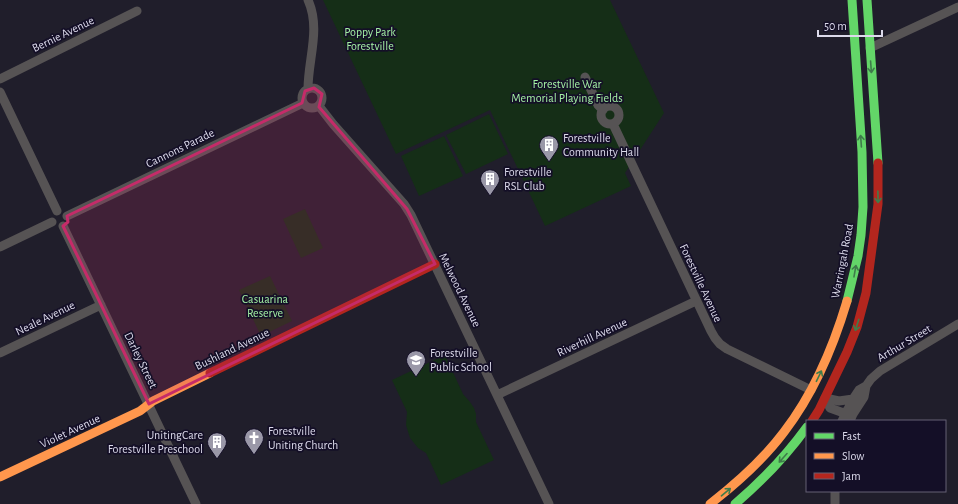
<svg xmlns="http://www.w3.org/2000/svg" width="958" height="504" font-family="'Alegreya Sans',sans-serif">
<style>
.green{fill:#152e17}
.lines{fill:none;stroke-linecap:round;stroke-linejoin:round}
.street{stroke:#565354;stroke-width:9}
.fast{stroke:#63d668;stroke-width:9}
.slow{stroke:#ff974d;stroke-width:9}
.jam{stroke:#b3261e;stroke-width:9}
.oneway{stroke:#3f7c4b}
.marked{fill:#c52b69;fill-opacity:0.2;stroke:#c52b69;stroke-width:3;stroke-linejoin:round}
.labels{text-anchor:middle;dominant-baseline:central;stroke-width:3.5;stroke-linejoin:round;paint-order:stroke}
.park-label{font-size:12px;fill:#a4f1a4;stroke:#140f27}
.street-label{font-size:12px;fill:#dcdaeb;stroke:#140f27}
.poi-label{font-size:12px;fill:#dcdaeb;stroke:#140f27;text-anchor:start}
</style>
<rect width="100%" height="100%" fill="#201e2b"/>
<path class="green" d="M 323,0 L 610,0 L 664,113 L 625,173 L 631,186 L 545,226 L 490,110 L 396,154 Z
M 489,114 L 508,154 L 466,174 L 446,135 Z
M 444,136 L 463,176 L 419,196 L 401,156 Z
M 305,209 L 323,248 L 301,258 L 283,219 Z
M 270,276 L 292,321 L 261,336 L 239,290 Z
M 445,355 L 463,394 L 470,402 L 474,408 L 476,414 L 476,422 L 494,460 L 441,485 L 426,453 L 418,448 L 410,438 L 406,425 L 407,412 L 392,380 Z"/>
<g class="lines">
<path class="street" d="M 870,48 L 958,7
M 585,77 L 598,105 L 603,110
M 0,79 L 137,11
M302 98a10 10 0 1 1 20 0a10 10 0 1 1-20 0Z
M 308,89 C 308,59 321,29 308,0
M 0,92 L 57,211
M 319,106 L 333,124 L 404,204 L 411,215 L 549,504
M601 115a9 9 0 1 1 18 0a9 9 0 1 1-18 0Z
M 613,124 L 711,331 L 715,338 L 720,344 L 727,349 L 811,390
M 67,216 L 303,103
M 63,226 L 196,504
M 0,247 L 52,222
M 0,353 L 101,305
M 497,395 L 696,301
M 825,398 L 830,408 L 841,412 L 852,414
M 825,398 L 839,401 L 853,399
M 842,421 L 853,399 L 859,390 L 866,386 L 871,379 L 880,371 L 958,324
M 850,421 L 853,414 L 864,397 L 866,386
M 835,491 L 835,504"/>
<path class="fast" d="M 867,0 L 878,163
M 847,301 L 858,256 L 861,235 L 863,207 L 862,152 L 852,0
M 735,504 C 762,481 786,456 807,427"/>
<path class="slow" d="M 0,477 L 140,411 L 153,401 L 210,373
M 710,504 C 737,483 763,460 784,432 C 814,393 833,348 847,301"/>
<path class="jam" d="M 210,373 L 435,264
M 812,421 L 819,410 L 847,352 L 857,327 L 866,293 L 878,204 L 878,163"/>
</g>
<defs><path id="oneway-shaft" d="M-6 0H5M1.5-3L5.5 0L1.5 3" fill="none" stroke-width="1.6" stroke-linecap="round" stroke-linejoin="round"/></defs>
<g class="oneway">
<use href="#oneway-shaft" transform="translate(871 67) rotate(86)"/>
<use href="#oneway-shaft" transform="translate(861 141) rotate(-94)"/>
<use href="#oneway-shaft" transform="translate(878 197) rotate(89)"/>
<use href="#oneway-shaft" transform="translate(855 271) rotate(-80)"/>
<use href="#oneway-shaft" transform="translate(857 325) rotate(108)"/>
<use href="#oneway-shaft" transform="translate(819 376) rotate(-64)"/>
<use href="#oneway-shaft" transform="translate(783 458) rotate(132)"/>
<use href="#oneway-shaft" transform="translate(726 492) rotate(-40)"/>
</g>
<path class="marked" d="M 314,88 L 322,94 L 319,107 L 407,209 L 435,264 L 149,404 L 63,226 L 68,222 L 67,216 L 302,103 L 305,91 Z"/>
<defs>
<symbol id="building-pin" viewBox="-11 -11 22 30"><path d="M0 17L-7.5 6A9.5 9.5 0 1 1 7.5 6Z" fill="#9a98a8" stroke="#140f27"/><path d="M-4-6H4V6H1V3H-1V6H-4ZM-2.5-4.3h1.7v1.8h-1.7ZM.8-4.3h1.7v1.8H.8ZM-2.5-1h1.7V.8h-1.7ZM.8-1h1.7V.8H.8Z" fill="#fff"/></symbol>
<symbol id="school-pin" viewBox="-11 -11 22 30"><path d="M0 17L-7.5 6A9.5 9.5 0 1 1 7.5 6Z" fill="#9a98a8" stroke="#140f27"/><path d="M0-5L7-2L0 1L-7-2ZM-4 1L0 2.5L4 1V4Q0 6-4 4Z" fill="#fff"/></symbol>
<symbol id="church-pin" viewBox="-11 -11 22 30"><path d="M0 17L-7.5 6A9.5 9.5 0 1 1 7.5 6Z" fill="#9a98a8" stroke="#140f27"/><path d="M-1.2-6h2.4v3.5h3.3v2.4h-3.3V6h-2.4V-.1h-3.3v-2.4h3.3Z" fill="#fff"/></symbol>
</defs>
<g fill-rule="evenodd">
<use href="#building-pin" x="538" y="134" width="22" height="30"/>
<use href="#building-pin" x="479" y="168" width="22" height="30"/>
<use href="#school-pin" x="405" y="349" width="22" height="30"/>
<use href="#church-pin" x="243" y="427" width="22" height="30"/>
<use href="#building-pin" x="206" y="431" width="22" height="30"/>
</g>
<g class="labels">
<g class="park-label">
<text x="370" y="32">Poppy Park<tspan x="370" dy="14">Forestville</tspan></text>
<text x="567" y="84">Forestville War<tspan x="567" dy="14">Memorial Playing Fields</tspan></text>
<text x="265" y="299">Casuarina<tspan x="265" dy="14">Reserve</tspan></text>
</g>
<g class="street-label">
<text transform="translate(63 34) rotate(-26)">Bernie Avenue</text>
<text transform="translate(180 148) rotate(-26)">Cannons Parade</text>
<text transform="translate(842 261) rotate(-79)">Warringah Road</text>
<text transform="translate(701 283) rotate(65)">Forestville Avenue</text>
<text transform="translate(460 290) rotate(64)">Melwood Avenue</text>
<text transform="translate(45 318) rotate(-26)">Neale Avenue</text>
<text transform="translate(592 337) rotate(-25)">Riverhill Avenue</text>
<text transform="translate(904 343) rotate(-31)">Arthur Street</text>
<text transform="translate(232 349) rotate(-26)">Bushland Avenue</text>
<text transform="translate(141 360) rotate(64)">Darley Street</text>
<text transform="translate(70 431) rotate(-25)">Violet Avenue</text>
</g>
<g class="poi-label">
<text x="563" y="138">Forestville<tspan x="563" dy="14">Community Hall</tspan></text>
<text x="504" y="172">Forestville<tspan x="504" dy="14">RSL Club</tspan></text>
<text x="430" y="353">Forestville<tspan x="430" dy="14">Public School</tspan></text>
<text x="268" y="431">Forestville<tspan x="268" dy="14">Uniting Church</tspan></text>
<text x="203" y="435" text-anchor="end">UnitingCare<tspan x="203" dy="14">Forestville Preschool</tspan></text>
</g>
</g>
<rect x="806" y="420" width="140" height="72" fill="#140f27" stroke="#646075"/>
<rect x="814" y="433" width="20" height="6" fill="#63d668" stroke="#646075"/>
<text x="842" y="440" font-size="12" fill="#dcdaeb">Fast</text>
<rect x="814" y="453" width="20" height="6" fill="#ff974d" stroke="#646075"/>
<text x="842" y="460" font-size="12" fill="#dcdaeb">Slow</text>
<rect x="814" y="473" width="20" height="6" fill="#b3261e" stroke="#646075"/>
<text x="842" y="480" font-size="12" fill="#dcdaeb">Jam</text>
<path d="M818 30v6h64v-6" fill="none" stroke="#dcdaeb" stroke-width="2"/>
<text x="824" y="30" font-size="12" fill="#dcdaeb" stroke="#140f27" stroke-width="3" paint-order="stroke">50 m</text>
</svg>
